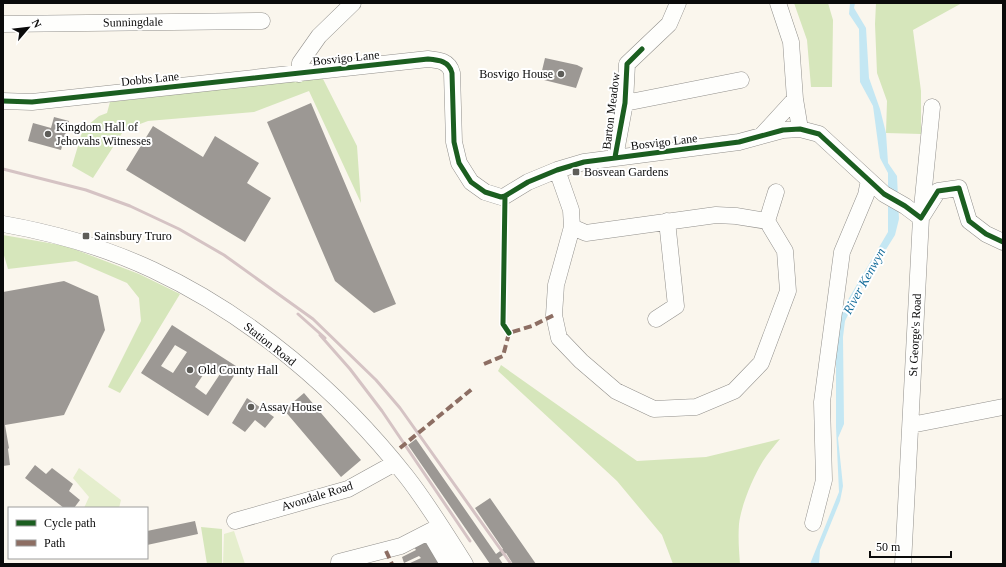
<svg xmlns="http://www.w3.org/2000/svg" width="1006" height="567" font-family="Georgia,serif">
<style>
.green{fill:#e5eecd}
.forest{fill:#d6e6bb}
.water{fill:#c4e7f3}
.building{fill:#9c9894;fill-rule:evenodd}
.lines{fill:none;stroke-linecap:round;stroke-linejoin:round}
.minor-casing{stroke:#92908c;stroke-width:17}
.minor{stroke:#fefefc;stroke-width:16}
.rail{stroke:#d5c3c4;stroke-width:3}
.quiet{stroke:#8d6e63;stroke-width:4;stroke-dasharray:8 4;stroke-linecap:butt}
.cycleway-casing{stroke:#fff;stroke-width:8}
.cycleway{stroke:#1b5e20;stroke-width:5}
.poi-dot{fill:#5e5d59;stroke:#fff;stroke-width:1.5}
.labels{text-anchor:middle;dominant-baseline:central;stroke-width:4;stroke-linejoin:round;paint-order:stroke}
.street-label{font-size:12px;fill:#0a0a0a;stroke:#fff}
.poi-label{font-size:12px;fill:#0a0a0a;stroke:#fff;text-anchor:start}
.water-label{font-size:13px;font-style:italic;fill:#156d9b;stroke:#fff}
</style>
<rect width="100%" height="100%" fill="#faf6ed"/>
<path class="green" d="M 79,468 L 121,500 L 119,508 L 84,508 L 89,497 L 73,478 Z
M 234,531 L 245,564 L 223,564 L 224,534 Z"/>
<path class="forest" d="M 794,3 L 828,3 L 833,20 L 832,87 L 811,87 L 807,40 Z
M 876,3 L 962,3 L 913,30 L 921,91 L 921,134 L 886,133 L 887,101 L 877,73 L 875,24 Z
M 322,77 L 357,146 L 361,203 L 309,91 L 254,112 L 148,121 L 124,130 L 93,178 L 72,166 L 83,129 L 99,116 L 107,113 L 110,102 Z
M 3,235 L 66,246 L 139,274 L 180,294 L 120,393 L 108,387 L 141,321 L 139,298 L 127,283 L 76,261 L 8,269 L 3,252 Z
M 501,365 L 637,461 L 706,457 L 780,439 C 774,446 768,453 763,461 C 753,477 741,506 739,524 C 738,538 739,551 740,564 L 673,564 L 662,535 L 617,481 L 498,371 Z
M 201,527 L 222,529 L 222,564 L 207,564 Z"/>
<path class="water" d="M 850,3 L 855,3 L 854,8 L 866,28 L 869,78 L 880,109 L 886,133 L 888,163 L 897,176 L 899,219 L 895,235 L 857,296 L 845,321 L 843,337 L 844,424 L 838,438 L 843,486 L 840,501 L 820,550 L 819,564 L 810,564 L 839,492 L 836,427 L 836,331 L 842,310 L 888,232 L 888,173 L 880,158 L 873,106 L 860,82 L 859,29 L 849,14 Z"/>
<path class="building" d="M 545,58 L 577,65 L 583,68 L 576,88 L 540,79 Z
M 311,103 L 396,304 L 374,313 L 335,281 L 267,122 Z
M 54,117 L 69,121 L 61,150 L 28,141 L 33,123 L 51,128 Z
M 153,126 L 203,157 L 215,136 L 259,163 L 247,183 L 271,198 L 245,242 L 126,170 Z
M 64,281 L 98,296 L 105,330 L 64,415 L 5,425 L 9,448 L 8,449 L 10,465 L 3,466 L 3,292 Z
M 172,325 L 239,368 L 208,416 L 141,373 ZM 175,345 L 187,352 L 173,373 L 161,366 ZM 209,366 L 220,374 L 206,395 L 195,387 Z
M 304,393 L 361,460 L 341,477 L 284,410 Z
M 247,398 L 274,417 L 265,428 L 255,420 L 245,432 L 232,423 Z
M 416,439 L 496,554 L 503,549 L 475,508 L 490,498 L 536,564 L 513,564 L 506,553 L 499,558 L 503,564 L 490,564 L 408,445 Z
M 35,465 L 46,474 L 52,468 L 73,484 L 69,491 L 80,500 L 74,508 L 64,508 L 25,478 Z
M 195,521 L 198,534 L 147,545 L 147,531 Z
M 427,540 L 441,564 L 408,564 L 421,558 L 419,556 L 404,563 L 402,557 L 416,550 L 414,547 Z"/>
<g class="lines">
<defs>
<path id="minor" d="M 778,3 L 791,42 L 795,99
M 3,24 L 262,21
M 299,74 L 300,63 L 319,36 L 353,3
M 3,101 L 32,102 L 428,59 C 439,60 449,61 452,73 L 454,142 L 459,163 L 471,182 L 485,192 L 501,197 L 505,196 L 528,182 L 557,170 L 584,162 L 739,142 L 783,130 L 800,129 L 819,134 L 884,194 L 905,206 L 921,218 L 938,191 L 959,188 L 969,221 L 986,234 L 1003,242
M 625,103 L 741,80
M 762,135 L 795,99 L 800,129
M 615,157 L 625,103 L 627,64 L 669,24 L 678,3
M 557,170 L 571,210 L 572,227 L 556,285 L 554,315 L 559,338 L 581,361 L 616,391 L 654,409 L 696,407 L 734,391 L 761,363 L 788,291 L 785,251 L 767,221 L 736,216 L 716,215 L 586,233 L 572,227
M 767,221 L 776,192
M 3,224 C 54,233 106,248 153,270 C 251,316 339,391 406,476 C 428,504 446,534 465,564
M 656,319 L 676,306 L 667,221
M 911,425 L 1003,407
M 235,521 L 348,489 L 395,463
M 813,523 L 824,480 L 822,402 L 842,252 L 866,195 L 869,180
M 429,532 L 448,564
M 339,564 L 339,562 L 401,546 L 440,526
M 903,564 L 921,218 L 932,107"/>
</defs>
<use href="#minor" class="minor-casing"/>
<use href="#minor" class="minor"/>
<path class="rail" d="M 3,169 L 86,190 L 130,206 L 179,229 L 224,255 L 313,319 L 376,380 L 400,408 L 511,564
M 298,314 L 325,338
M 320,335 L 350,369 L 382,411 L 470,541"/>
<path class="quiet" d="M 484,364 L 503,356 L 509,333 L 532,326 L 554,315
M 400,448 L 472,389
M 386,551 L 392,564"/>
<defs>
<path id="cycleway" d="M 3,101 L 32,102 L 428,59 C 439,60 449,61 452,73 L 454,142 L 459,163 L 471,182 L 485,192 L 501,197 L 505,196 L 528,182 L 557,170 L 584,162 L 739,142 L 783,130 L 800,129 L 819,134 L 884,194 L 905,206 L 921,218 L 938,191 L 959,188 L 969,221 L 986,234 L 1003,242
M 615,157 L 625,103 L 627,64 L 642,49
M 505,196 L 503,324 L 509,333"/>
</defs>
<use href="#cycleway" class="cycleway-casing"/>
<use href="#cycleway" class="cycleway"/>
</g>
<g class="poi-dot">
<circle cx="561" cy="74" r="4"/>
<circle cx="48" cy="134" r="4"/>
<rect x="572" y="168" width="8" height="8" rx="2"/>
<rect x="82" y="232" width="8" height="8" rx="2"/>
<circle cx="190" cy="370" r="4"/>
<circle cx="251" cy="407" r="4"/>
</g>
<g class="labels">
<g class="street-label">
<text transform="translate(133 22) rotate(-1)">Sunningdale</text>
<text transform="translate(346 58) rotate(-6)">Bosvigo Lane</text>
<text transform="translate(150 79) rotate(-6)">Dobbs Lane</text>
<text transform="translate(611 111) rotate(-83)">Barton Meadow</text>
<text transform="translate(664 142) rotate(-7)">Bosvigo Lane</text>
<text transform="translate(915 335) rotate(-87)">St George's Road</text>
<text transform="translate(270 344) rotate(38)">Station Road</text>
<text transform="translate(317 496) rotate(-17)">Avondale Road</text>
</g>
<g class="poi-label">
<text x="553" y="74" text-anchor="end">Bosvigo House</text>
<text x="56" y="127">Kingdom Hall of<tspan x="56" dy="14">Jehovahs Witnesses</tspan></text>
<text x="584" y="172">Bosvean Gardens</text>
<text x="94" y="236">Sainsbury Truro</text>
<text x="198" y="370">Old County Hall</text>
<text x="259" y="407">Assay House</text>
</g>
<g class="water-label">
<text transform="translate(864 281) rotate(-61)">River Kenwyn</text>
</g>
</g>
<rect width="1006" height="567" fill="none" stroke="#0a0a0a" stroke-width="8"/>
<rect x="8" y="507" width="140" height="52" fill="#ffffff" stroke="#9d9d9d"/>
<rect x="16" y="520" width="20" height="6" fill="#1b5e20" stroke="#9d9d9d"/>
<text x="44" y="527" font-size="12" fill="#0a0a0a">Cycle path</text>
<rect x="16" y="540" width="20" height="6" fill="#8d6e63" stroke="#9d9d9d"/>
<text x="44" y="547" font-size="12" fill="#0a0a0a">Path</text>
<g transform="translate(28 28) rotate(62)" stroke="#ffffff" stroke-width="3" paint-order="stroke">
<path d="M0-3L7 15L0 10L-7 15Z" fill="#0a0a0a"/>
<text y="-6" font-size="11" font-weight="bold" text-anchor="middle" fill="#0a0a0a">N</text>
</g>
<path d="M870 551v6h81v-6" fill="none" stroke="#0a0a0a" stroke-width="2"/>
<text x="876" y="551" font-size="12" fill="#0a0a0a" stroke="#ffffff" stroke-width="3" paint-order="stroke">50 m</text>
</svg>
